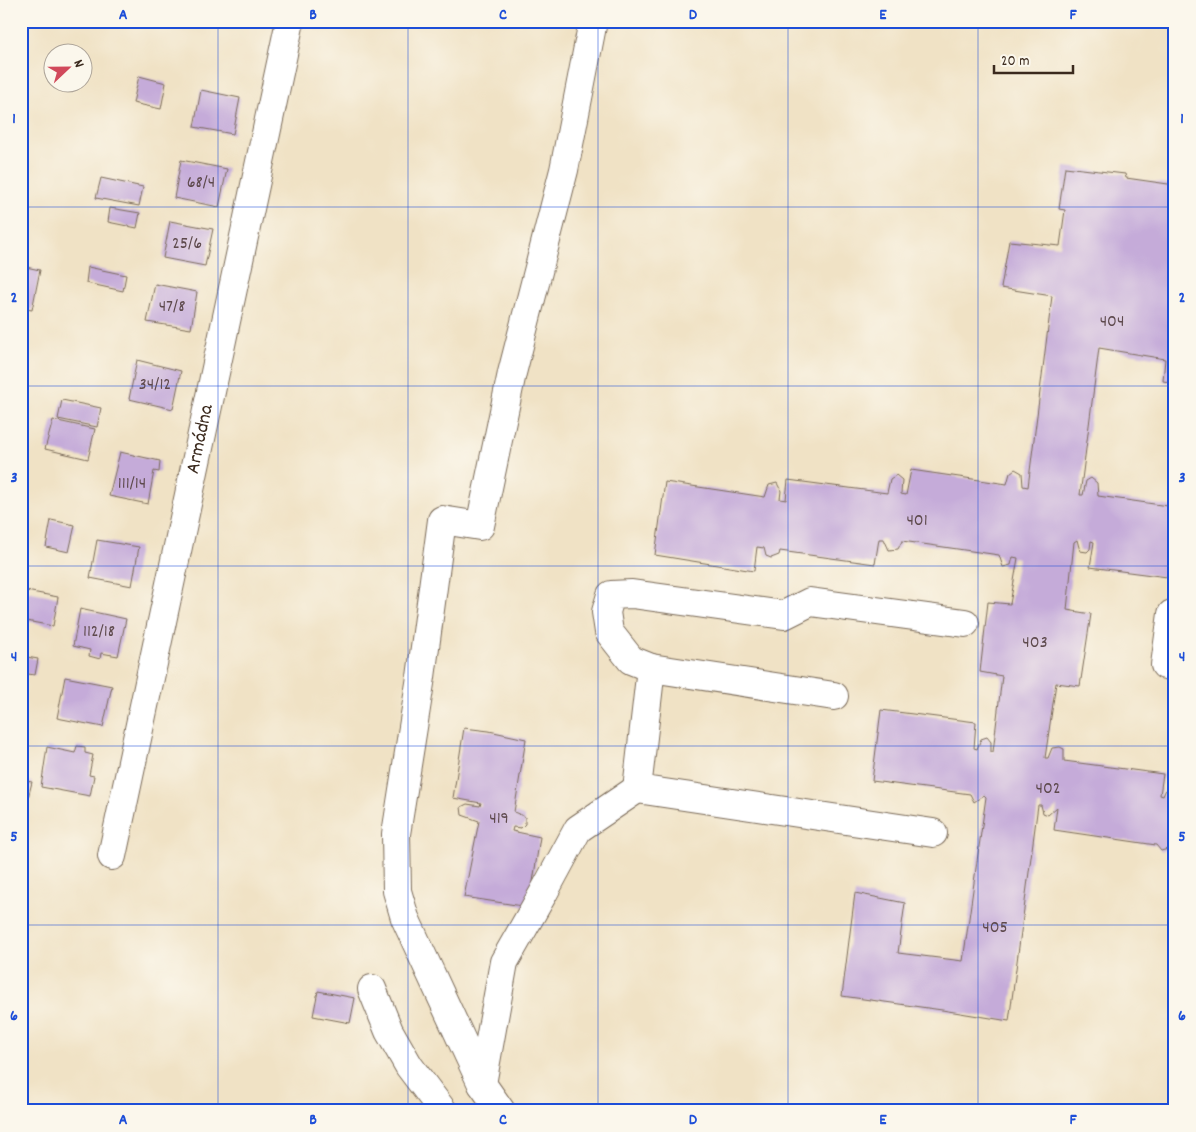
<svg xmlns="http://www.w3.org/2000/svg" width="1196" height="1132" font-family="Dekko,sans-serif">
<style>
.building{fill:#c5abd9}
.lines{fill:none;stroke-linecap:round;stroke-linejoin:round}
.minor-casing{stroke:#7a6a58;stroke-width:30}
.minor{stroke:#fff;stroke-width:28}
.grid{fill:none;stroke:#1d4ed8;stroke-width:1;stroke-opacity:0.55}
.labels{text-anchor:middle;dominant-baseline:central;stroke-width:5;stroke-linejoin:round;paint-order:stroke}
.number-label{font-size:18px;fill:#5e4a4d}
.street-label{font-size:20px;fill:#3b2a1e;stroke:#fbf7ec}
.neatline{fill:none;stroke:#1d4ed8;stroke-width:2}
.grid-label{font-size:16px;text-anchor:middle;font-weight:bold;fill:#1d4ed8}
</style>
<rect width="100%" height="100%" fill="#fbf7ec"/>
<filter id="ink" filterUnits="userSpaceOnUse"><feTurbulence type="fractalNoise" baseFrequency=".02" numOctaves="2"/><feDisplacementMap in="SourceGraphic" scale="10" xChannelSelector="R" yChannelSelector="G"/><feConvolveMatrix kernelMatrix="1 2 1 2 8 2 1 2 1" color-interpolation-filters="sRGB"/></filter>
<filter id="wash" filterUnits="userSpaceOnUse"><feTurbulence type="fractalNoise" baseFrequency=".0096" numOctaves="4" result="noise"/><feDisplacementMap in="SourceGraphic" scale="20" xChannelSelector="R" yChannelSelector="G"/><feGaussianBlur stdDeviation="1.12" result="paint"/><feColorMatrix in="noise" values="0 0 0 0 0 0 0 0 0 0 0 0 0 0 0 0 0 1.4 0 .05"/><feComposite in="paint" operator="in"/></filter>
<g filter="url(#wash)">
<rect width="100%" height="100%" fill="#f0e2c5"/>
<g id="blocks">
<path class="building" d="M 139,76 L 166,83 L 161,109 L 133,103 Z
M 201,90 L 240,98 L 233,134 L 194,127 Z
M 181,160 L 227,169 L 219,207 L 174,198 Z
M 1065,167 L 1125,174 L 1126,178 L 1175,185 L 1175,383 L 1163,381 L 1165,359 L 1099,348 L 1080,495 L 1083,495 L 1086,481 L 1091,478 L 1097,483 L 1098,496 L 1175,507 L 1175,578 L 1090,567 L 1094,542 L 1091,541 L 1090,549 L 1087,552 L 1080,551 L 1077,540 L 1074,542 L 1067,610 L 1091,614 L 1080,686 L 1056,683 L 1045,758 L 1048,758 L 1052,748 L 1060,747 L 1064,749 L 1064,761 L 1163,774 L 1160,795 L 1163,796 L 1168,785 L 1175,783 L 1175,847 L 1161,851 L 1156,845 L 1054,830 L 1057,807 L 1048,815 L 1043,813 L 1041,805 L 1038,805 L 1009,1021 L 942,1010 L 842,996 L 855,893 L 905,903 L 898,953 L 963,961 L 986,797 L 984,795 L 974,802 L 970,794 L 872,781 L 881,710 L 976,722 L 974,748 L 977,749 L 981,739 L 987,737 L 991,742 L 991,752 L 993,752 L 1002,676 L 980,672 L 988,602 L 1010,604 L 1018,558 L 1013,557 L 1011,565 L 1003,567 L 999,555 L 902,541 L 898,549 L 889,550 L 884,539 L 879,539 L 875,564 L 780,551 L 779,555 L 771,558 L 766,556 L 764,548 L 757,547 L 754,571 L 655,555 L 665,482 L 765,497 L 769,485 L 777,483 L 781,491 L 780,499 L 786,500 L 788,480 L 887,493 L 890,479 L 896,475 L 902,480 L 901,494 L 906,495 L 911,470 L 1007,484 L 1010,473 L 1015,469 L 1022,473 L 1023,486 L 1028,487 L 1052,296 L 1001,288 L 1009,241 L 1060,246 L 1065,210 L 1059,209 Z
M 101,178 L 143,187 L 139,206 L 96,198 Z
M 110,208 L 140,213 L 137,228 L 108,222 Z
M 170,221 L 213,229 L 205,266 L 163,258 Z
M 21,266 L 40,270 L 32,310 L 21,308 Z
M 88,267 L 126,275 L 123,291 L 86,283 Z
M 155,284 L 197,292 L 191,329 L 147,322 Z
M 137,360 L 181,371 L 173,409 L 129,399 Z
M 62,400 L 101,408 L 97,427 L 58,419 Z
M 53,420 L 95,429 L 88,459 L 45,449 Z
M 120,452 L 160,461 L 159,472 L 154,471 L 148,504 L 109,496 Z
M 51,520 L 75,525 L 69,552 L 46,547 Z
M 97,540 L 139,547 L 132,586 L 90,578 Z
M 21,590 L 58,597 L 53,626 L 21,620 Z
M 80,609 L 126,619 L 118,656 L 101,653 L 100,659 L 89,656 L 90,650 L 73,646 Z
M 21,656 L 38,659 L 35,675 L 21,673 Z
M 65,677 L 112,686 L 103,727 L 57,718 Z
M 464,728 L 489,731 L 526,739 L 514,812 L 525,817 L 525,824 L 521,828 L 513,827 L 512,831 L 540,837 L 529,907 L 464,897 L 479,821 L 462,815 L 461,807 L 467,804 L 480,806 L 481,803 L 453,798 Z
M 77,746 L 85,747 L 85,753 L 93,755 L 89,775 L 94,776 L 90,796 L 41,787 L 47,747 L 75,753 Z
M 21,780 L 32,782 L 27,802 L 21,801 Z
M 318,991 L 355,998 L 350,1023 L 313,1016 Z"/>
</g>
</g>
<g filter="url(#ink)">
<use href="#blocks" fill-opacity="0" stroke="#7a6a58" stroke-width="1"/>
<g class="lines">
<defs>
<g id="minor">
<path d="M 1175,613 L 1172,614 L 1165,665 L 1175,666"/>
<path d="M 651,668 L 637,789 L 933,833"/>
<path d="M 834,696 L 651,668 L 631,660 L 609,632 L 606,612 L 611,595 L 632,594 L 784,615 L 810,602 L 965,623"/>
<path id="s1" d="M 112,856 L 290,21"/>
<path d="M 372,989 L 389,1031 L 409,1066 L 443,1111"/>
<path d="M 482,1084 L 504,962 L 544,892 L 578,829 L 637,789"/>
<path d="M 501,1111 L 482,1084 L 405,918 L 397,891 L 396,834 L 421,677 L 442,520 L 480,526 L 512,373 L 564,170 L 593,21"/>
</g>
</defs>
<use href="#minor" class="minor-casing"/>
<use href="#minor" class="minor"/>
</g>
</g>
<path class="grid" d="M 218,21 L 218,1111M 408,21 L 408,1111M 598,21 L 598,1111M 788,21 L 788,1111M 978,21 L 978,1111M 21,207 L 1175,207M 21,386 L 1175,386M 21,566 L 1175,566M 21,746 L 1175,746M 21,925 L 1175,925"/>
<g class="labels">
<g class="number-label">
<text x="201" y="183">68/4</text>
<text x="187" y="244">25/6</text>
<text x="172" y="307">47/8</text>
<text x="1112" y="322">404</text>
<text x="155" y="385">34/12</text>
<text x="132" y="484">111/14</text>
<text x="917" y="521">401</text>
<text x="99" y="632">112/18</text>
<text x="1035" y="643">403</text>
<text x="1048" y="789">402</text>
<text x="499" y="819">419</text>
<text x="995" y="928">405</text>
</g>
<g class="street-label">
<text stroke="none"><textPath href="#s1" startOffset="426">Armádna</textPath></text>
</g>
</g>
<rect width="1196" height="1132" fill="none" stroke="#fbf7ec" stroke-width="55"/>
<g transform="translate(68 68) rotate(68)"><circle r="24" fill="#fbf7ec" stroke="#aea59a"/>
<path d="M0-4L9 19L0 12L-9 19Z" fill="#d1495b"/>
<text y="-8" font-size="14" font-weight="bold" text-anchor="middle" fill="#3b2a1e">N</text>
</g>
<path d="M994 65v8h79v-8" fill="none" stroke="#3b2a1e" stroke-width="2.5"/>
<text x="1001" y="65" font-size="15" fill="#3b2a1e" stroke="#fbf7ec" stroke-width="4" paint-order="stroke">20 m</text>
<rect x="28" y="28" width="1140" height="1076" class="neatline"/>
<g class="grid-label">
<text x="123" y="19">A</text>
<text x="313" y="19">B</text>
<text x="503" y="19">C</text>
<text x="693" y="19">D</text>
<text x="883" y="19">E</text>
<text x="1073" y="19">F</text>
<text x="14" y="123">1</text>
<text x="1182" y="123">1</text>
<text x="14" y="302">2</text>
<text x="1182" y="302">2</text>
<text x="14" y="482">3</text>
<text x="1182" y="482">3</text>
<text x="14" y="661">4</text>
<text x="1182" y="661">4</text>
<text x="14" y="841">5</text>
<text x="1182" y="841">5</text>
<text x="14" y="1020">6</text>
<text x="1182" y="1020">6</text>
<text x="123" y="1124">A</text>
<text x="313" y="1124">B</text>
<text x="503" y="1124">C</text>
<text x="693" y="1124">D</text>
<text x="883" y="1124">E</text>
<text x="1073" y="1124">F</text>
</g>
</svg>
